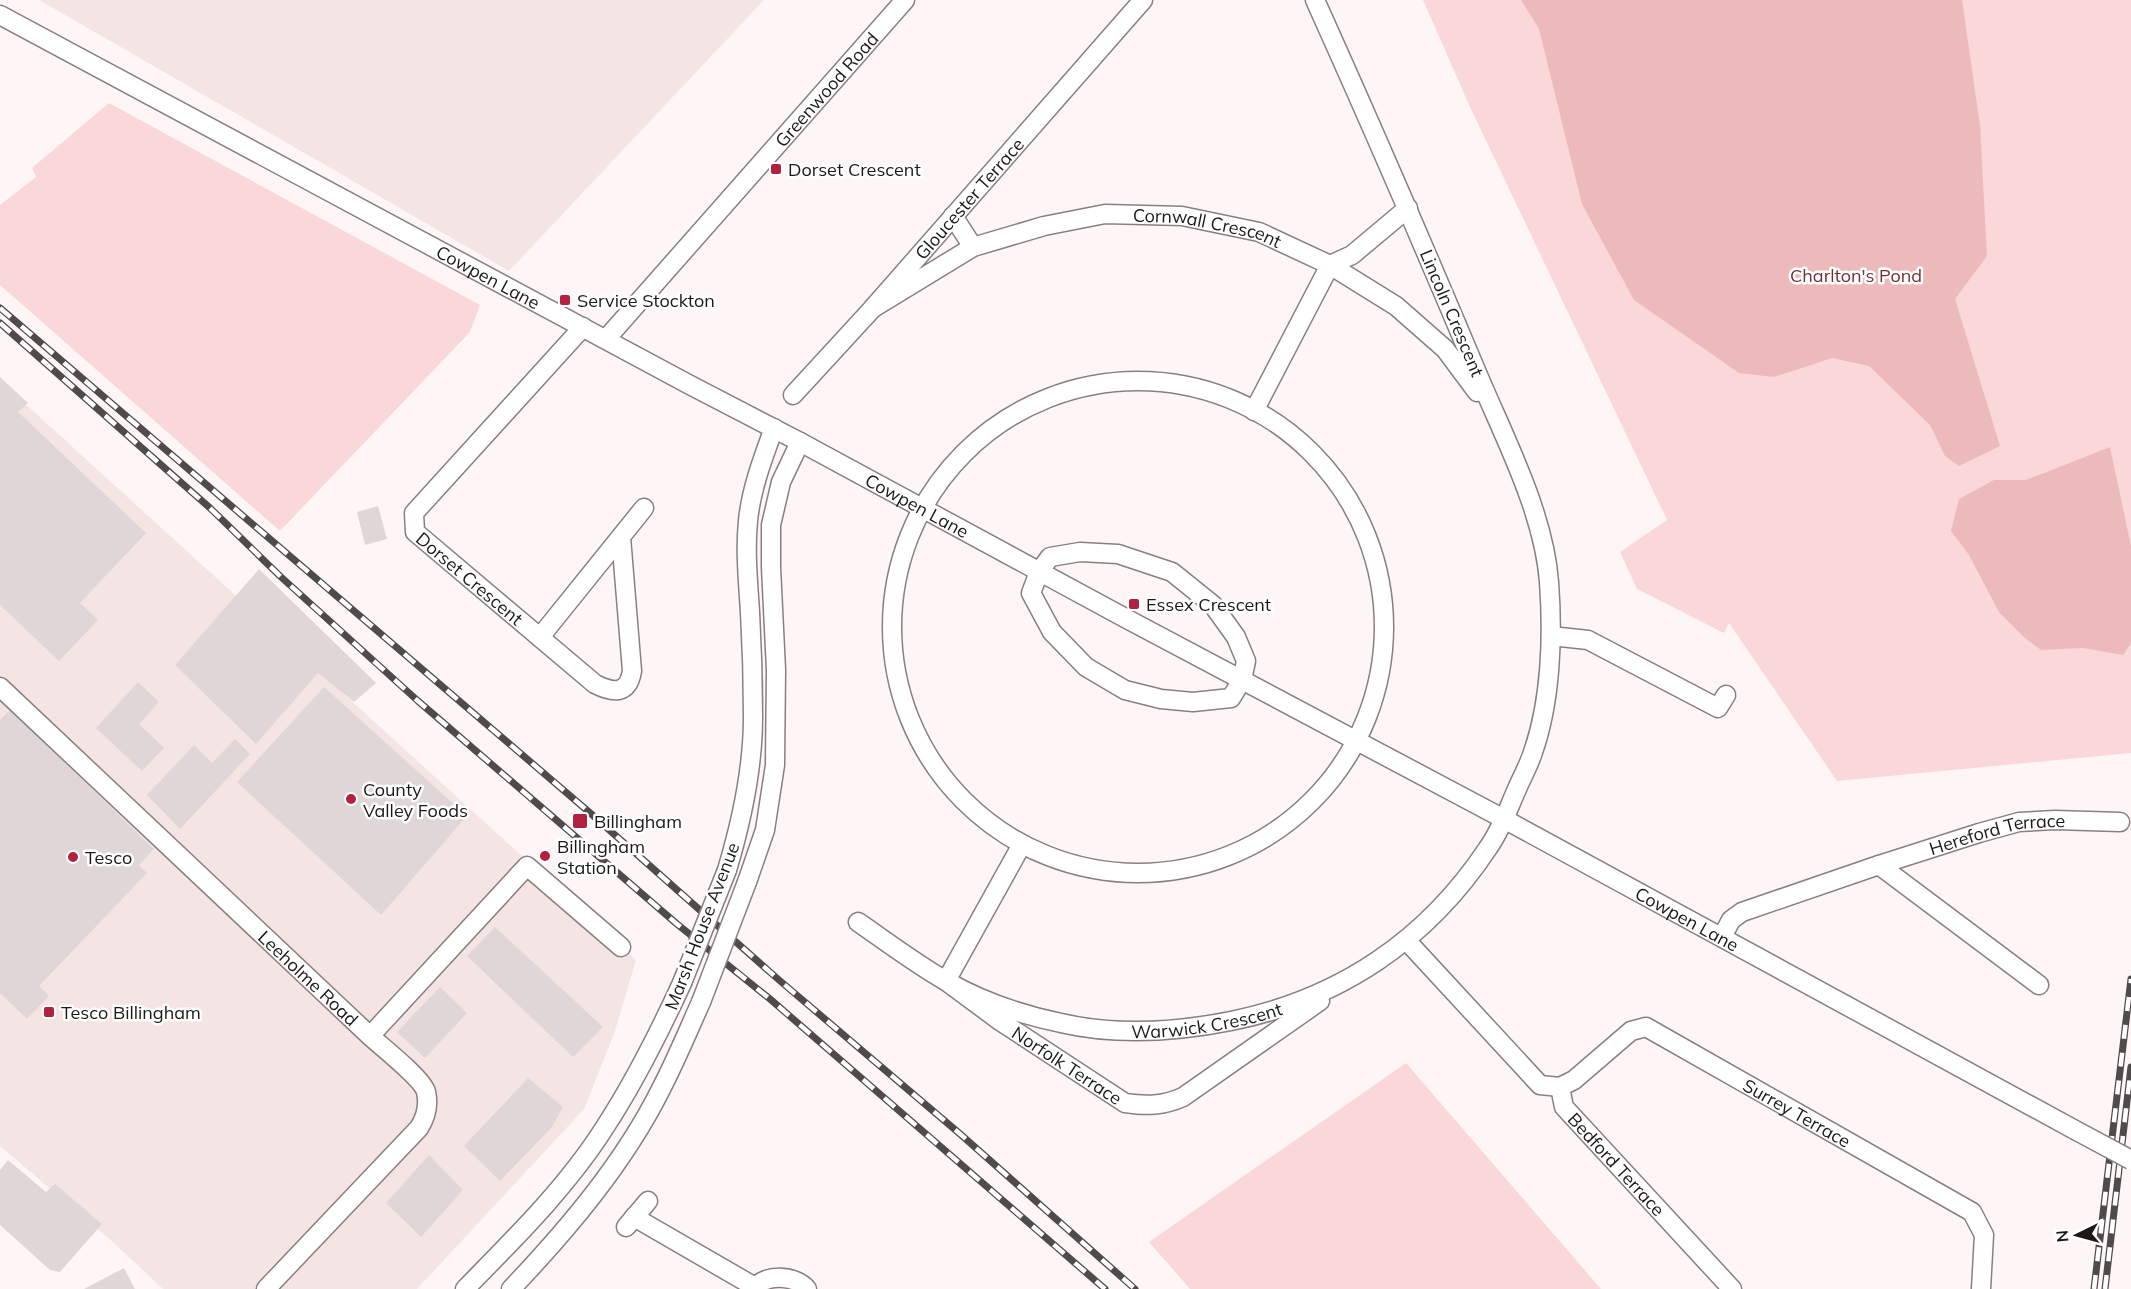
<svg xmlns="http://www.w3.org/2000/svg" width="2131" height="1289" font-family="Mulish,sans-serif">
<style>
.built{fill:#f4e4e4}
.green{fill:#fad7d8}
.water{fill:#edbabc}
.building{fill:#e1d6d7}
.lines{fill:none;stroke-linecap:round;stroke-linejoin:round}
.minor-casing{stroke:#897f80;stroke-width:21}
.minor{stroke:#fff;stroke-width:18}
.rail-casing{stroke:#4f4b4b;stroke-width:7}
.rail{stroke:#fff;stroke-width:4.5;stroke-dasharray:14;stroke-linecap:butt}
.minor-bridge-casing{stroke:#897f80;stroke-width:21;stroke-linecap:butt}
.minor-bridge{stroke:#fff;stroke-width:18}
.poi-dot{fill:#b32141;stroke:#fff;stroke-width:2}
.labels{text-anchor:middle;dominant-baseline:central;stroke-width:5;stroke-linejoin:round;paint-order:stroke}
.street-label{font-size:18px;fill:#1b1818;stroke:#fff}
.poi-label{font-size:18px;fill:#1b1818;stroke:#fff;text-anchor:start}
.park-label{font-size:18px;fill:#713138;stroke:#fff}
</style>
<rect width="100%" height="100%" fill="#fef6f6"/>
<path class="built" d="M 39,0 L 764,0 L 509,271 Z
M 0,381 L 636,960 L 615,1031 L 584,1109 L 417,1289 L 163,1289 L 114,1243 L 0,1146 Z"/>
<path class="green" d="M 1423,0 L 2131,0 L 2131,753 L 1837,781 L 1729,623 L 1724,633 L 1637,589 L 1620,552 L 1667,520 L 1470,107 Z
M 109,103 L 480,305 L 470,332 L 280,531 L 0,285 L 0,205 L 36,177 L 32,168 Z
M 1406,1063 L 1601,1289 L 1190,1289 L 1149,1242 Z"/>
<path class="water" d="M 1521,0 L 1962,0 L 1980,126 L 1987,256 L 1955,299 L 2000,446 L 1959,466 L 1945,456 L 1930,425 L 1869,366 L 1832,358 L 1774,377 L 1739,373 L 1634,300 L 1582,204 L 1539,29 Z
M 2110,447 L 2131,546 L 2131,643 L 2123,655 L 2083,648 L 2041,650 L 2025,638 L 1999,612 L 1969,555 L 1951,531 L 1959,499 L 1994,480 L 2026,480 Z"/>
<path class="building" d="M 0,377 L 28,403 L 18,412 L 146,533 L 80,603 L 98,620 L 59,661 L 0,605 Z
M 378,506 L 387,539 L 365,545 L 357,512 Z
M 259,569 L 376,683 L 354,702 L 318,673 L 256,744 L 175,665 Z
M 138,682 L 159,702 L 139,724 L 164,748 L 142,771 L 96,728 Z
M 324,687 L 467,816 L 381,915 L 237,782 Z
M 10,710 L 154,849 L 139,865 L 147,873 L 39,986 L 49,996 L 27,1019 L 0,993 L 0,720 Z
M 235,739 L 250,754 L 180,829 L 147,795 L 194,745 L 212,763 Z
M 495,927 L 603,1027 L 573,1057 L 467,956 Z
M 440,987 L 467,1013 L 425,1058 L 397,1032 Z
M 528,1078 L 563,1107 L 552,1127 L 500,1181 L 464,1146 Z
M 429,1155 L 463,1190 L 421,1237 L 386,1203 Z
M 8,1160 L 46,1192 L 55,1184 L 102,1224 L 60,1272 L 50,1270 L 0,1225 L 0,1170 Z
M 124,1268 L 135,1289 L 84,1289 Z"/>
<g class="lines">
<defs>
<g id="minor">
<path id="s1" d="M 0,15 L 690,385 L 800,442 L 1127,619 L 1504,819 L 2075,1130"/>
<path d="M 953,216 L 973,247"/>
<path id="s2" d="M 873,308 L 973,247 L 1044,226 L 1105,214 L 1182,216 L 1259,232 L 1330,265 L 1396,306 L 1445,349 L 1477,392"/>
<path id="s3" d="M 583,327 L 414,513 L 415,532 L 595,684 C 613,693 628,695 632,671 L 621,537"/>
<path id="s4" d="M 606,339 L 905,0"/>
<circle cx="1138" cy="627" r="246"/>
<path id="s5" d="M 793,395 L 873,308 L 1143,0"/>
<path d="M 1254,411 L 1330,265 L 1352,255 L 1408,208"/>
<path d="M 1080,552 L 1118,554 L 1172,572 L 1213,605 L 1236,637 L 1246,661 L 1242,680 L 1231,698 L 1193,702 L 1161,699 L 1125,690 L 1086,667 L 1052,632 L 1031,593 L 1039,572 L 1050,557 Z"/>
<path d="M 1551,636 L 1588,640 L 1718,708 L 1726,695"/>
<path d="M 540,637 L 644,508"/>
<path id="s6" d="M 0,687 L 370,1036 C 382,1047 423,1079 426,1092 C 429,1105 426,1117 419,1128 L 266,1289"/>
<path id="s7" d="M 1021,846 L 946,981 L 1000,1021 L 1125,1103 C 1147,1106 1163,1106 1183,1097 L 1320,1001"/>
<path id="s8" d="M 1879,865 L 1979,833 L 2019,822 L 2055,820 L 2120,822"/>
<path d="M 727,870 C 742,820 753,769 753,717 C 753,682 752,647 750,612 C 748,581 745,551 748,521 C 751,489 763,458 774,428"/>
<path d="M 747,882 L 765,830 L 775,765 L 776,670 L 771,567 L 771,525 L 781,482 L 800,442"/>
<path id="s9" d="M 858,922 C 887,942 916,964 946,981 C 981,1001 1022,1015 1061,1023 C 1117,1036 1176,1032 1231,1021 C 1340,999 1427,940 1488,848 C 1501,830 1508,809 1517,789 C 1522,777 1529,765 1533,752 C 1551,701 1553,636 1549,582 C 1544,513 1505,439 1478,375 C 1425,249 1371,124 1315,0"/>
<path d="M 1722,937 L 1731,920 L 1742,912 L 1879,865 L 2039,985"/>
<path d="M 1406,940 L 1540,1085 L 1560,1087"/>
<path d="M 370,1036 L 527,866 L 621,947"/>
<path id="s10" d="M 1560,1087 L 1574,1080 L 1631,1031 L 1646,1027 L 1972,1212 L 1984,1235 L 1981,1289"/>
<path id="s11" d="M 1560,1087 L 1564,1107 L 1732,1289"/>
<path d="M 634,1217 L 755,1287"/>
<path d="M 626,1227 L 648,1201"/>
<path d="M 465,1289 C 514,1239 567,1187 605,1127 C 635,1081 659,1033 682,983"/>
<path d="M 511,1289 C 568,1229 624,1163 661,1089 C 676,1060 688,1031 701,1002"/>
<path d="M 754,1289 C 765,1273 795,1275 807,1289"/>
</g>
</defs>
<use href="#minor" class="minor-casing"/>
<use href="#minor" class="minor"/>
<defs>
<path id="rail" d="M 0,308 L 589,812 L 779,980 L 959,1133 L 1135,1289
M 0,323 L 210,508 L 281,577 L 418,701 L 677,924 L 770,999 L 1105,1289
M 2094,1289 L 2131,979
M 2105,1289 L 2131,1067"/>
</defs>
<use href="#rail" class="rail-casing"/>
<use href="#rail" class="rail"/>
<defs>
<path id="minor-bridge" d="M 682,983 L 727,870
M 701,1002 L 747,882
M 2075,1130 L 2131,1160"/>
</defs>
<use href="#minor-bridge" class="minor-bridge-casing"/>
<use href="#minor-bridge" class="minor-bridge"/>
</g>
<g class="poi-dot">
<rect x="770" y="163" width="12" height="12" rx="3"/>
<rect x="559" y="294" width="12" height="12" rx="3"/>
<rect x="1128" y="598" width="12" height="12" rx="3"/>
<circle cx="351" cy="799" r="6"/>
<rect x="572" y="813" width="16" height="16" rx="3"/>
<circle cx="545" cy="856" r="6"/>
<circle cx="73" cy="857" r="6"/>
<rect x="43" y="1006" width="12" height="12" rx="3"/>
</g>
<g class="labels">
<g class="street-label">
<text stroke="none"><textPath href="#s4" startOffset="333">Greenwood Road</textPath></text>
<text stroke="none"><textPath href="#s5" startOffset="264">Gloucester Terrace</textPath></text>
<text stroke="none"><textPath href="#s2" startOffset="357">Cornwall Crescent</textPath></text>
<text stroke="none"><textPath href="#s1" startOffset="554">Cowpen Lane</textPath></text>
<text transform="translate(1452 313) rotate(67)">Lincoln Crescent</text>
<text stroke="none"><textPath href="#s1" startOffset="1040">Cowpen Lane</textPath></text>
<text stroke="none"><textPath href="#s3" startOffset="342">Dorset Crescent</textPath></text>
<text stroke="none"><textPath href="#s8" startOffset="123">Hereford Terrace</textPath></text>
<text stroke="none"><textPath href="#s1" startOffset="1914">Cowpen Lane</textPath></text>
<text transform="translate(702 926) rotate(-69)">Marsh House Avenue</text>
<text stroke="none"><textPath href="#s6" startOffset="424">Leeholme Road</textPath></text>
<text stroke="none"><textPath href="#s9" startOffset="376">Warwick Crescent</textPath></text>
<text stroke="none"><textPath href="#s7" startOffset="302">Norfolk Terrace</textPath></text>
<text stroke="none"><textPath href="#s10" startOffset="280">Surrey Terrace</textPath></text>
<text stroke="none"><textPath href="#s11" startOffset="98">Bedford Terrace</textPath></text>
</g>
<g class="poi-label">
<text x="788" y="169">Dorset Crescent</text>
<text x="577" y="300">Service Stockton</text>
<text x="1146" y="604">Essex Crescent</text>
<text x="363" y="789">County<tspan x="363" dy="21">Valley Foods</tspan></text>
<text x="594" y="821">Billingham</text>
<text x="557" y="846">Billingham<tspan x="557" dy="21">Station</tspan></text>
<text x="85" y="857">Tesco</text>
<text x="61" y="1012">Tesco Billingham</text>
</g>
<g class="park-label">
<text x="1856" y="275">Charlton's Pond</text>
</g>
</g>
<g transform="translate(2077 1235) rotate(265)" stroke="#ffffff" stroke-width="4.5" paint-order="stroke">
<path d="M0-4.5L10 22L0 15L-10 22Z" fill="#1b1818"/>
<text y="-9" font-size="16" font-weight="bold" text-anchor="middle" fill="#1b1818">N</text>
</g>
</svg>
